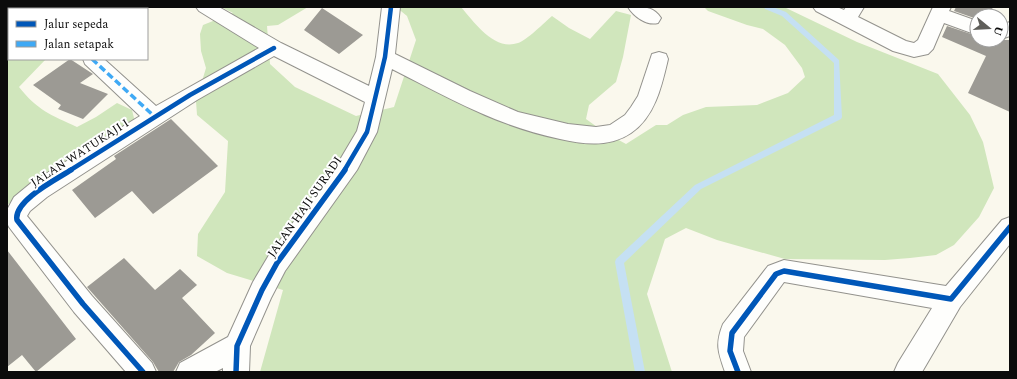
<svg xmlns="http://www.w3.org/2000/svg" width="1017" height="379" font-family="Spectral,serif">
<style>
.forest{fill:#d0e6bc}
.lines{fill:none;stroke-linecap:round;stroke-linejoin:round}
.stream{fill:#c5e0f3;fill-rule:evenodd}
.building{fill:#9c9a94}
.minor-casing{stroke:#93928d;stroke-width:2}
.minor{fill:#fefefc;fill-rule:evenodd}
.quiet{stroke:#3fa9f5;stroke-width:3.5;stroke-dasharray:7 3.5;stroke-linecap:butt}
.cycleway-far1-casing{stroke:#fff;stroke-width:6}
.cycleway-casing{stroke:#fff;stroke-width:8}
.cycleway-far1{stroke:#0057b8;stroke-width:4.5}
.cycleway{stroke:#0057b8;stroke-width:5.5}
.labels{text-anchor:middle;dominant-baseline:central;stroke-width:4;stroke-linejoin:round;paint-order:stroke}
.street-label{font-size:12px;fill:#0b0b0b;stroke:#fff}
</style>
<rect width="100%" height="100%" fill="#faf8ed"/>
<path class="forest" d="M 221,7 L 308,7 L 278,25 L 267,26 L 270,64 L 295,87 L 356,116 L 394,107 L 416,40 L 407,16 L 396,7 L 461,7 C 475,23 494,51 518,43 C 526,41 545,22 552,16 L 569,28 L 590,39 L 616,11 L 631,15 L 623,57 L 616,82 L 589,105 L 586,119 L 604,132 L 626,144 L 656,125 L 667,125 L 683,115 L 706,107 L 757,105 L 788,93 L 805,77 L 802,68 L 785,45 L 763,29 L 747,25 L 708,11 L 704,7 L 784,7 L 857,42 L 938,74 L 970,115 L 983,142 L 994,188 L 979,217 L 954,245 L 936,255 L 910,258 L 885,260 L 785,259 L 717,240 L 686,228 L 665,239 L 647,294 L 672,372 L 260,372 L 283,290 L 227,273 L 197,256 L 198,234 L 225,192 L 228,141 L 197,115 L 196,101 L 206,68 L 201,51 L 200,34 L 203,25 L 233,13 Z
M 9,40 L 9,59 L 46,59 L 19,87 C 37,110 51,115 77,127 L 96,117 L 117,103 L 132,110 L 135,122 L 7,205 L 7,42 Z"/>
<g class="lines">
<path class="stream" d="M 764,7 L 773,7 L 786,12 L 839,60 L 842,117 L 841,119 L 701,189 L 624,263 L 645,372 L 635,372 L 615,262 L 616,259 L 695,185 L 834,115 L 834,63 L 782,16 L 765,9 Z"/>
</g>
<path class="building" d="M 956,7 L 993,7 L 989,16 L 977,16 L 977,19 L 954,11 Z
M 322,8 L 363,35 L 339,54 L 304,30 Z
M 947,26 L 977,36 L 977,40 L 1010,40 L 1010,112 L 968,93 L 986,56 L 942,37 Z
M 70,59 L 93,74 L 80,83 L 108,94 L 83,119 L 58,109 L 61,105 L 33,85 Z
M 171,119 L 218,166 L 153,214 L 132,191 L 95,218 L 72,190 L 116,159 L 114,156 Z
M 7,250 L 76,339 L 36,372 L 22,355 L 7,367 Z
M 124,258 L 155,290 L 180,269 L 197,285 L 182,298 L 215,333 L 191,355 L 179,362 L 173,372 L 159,372 L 153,362 L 87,287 Z"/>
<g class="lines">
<defs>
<path id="minor" d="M 7,7 L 22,7 L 23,9 L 9,9 L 9,14 L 7,13 Z
M 196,7 L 219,7 L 281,43 L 369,86 L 376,57 L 382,7 L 400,7 L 395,54 L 470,91 L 518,112 L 568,124 L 596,127 L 610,125 L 625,115 L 631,107 L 638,96 L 652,54 L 659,52 L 666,54 L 668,59 C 662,85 655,117 631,133 C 609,148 583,144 560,139 C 497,126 449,98 392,69 L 377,132 L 357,170 L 285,271 L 271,298 L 250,346 L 249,372 L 223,372 L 223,368 L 215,372 L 176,372 L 180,363 L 228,337 L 253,282 L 269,255 L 341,158 L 357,131 L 365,102 L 274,56 L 197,100 L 47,197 L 30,211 L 27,216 L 92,296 L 152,363 L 156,372 L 126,372 L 74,312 L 9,227 L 7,223 L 7,210 L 14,197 L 31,183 L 140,116 L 85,64 L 83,59 L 104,59 L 156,106 L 259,48 L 199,11 Z
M 628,7 C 641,7 653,5 661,18 L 658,23 C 647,26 634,17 628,7 Z
M 813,7 L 837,7 L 844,10 L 846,7 L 864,7 L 858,17 L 906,41 L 914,43 L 918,40 L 933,7 L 951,7 L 949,11 L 977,21 L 977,35 L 944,23 L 933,49 L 928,54 L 914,57 L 893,51 L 816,11 Z
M 1010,22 L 1010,36 L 1001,39 L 1001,25 Z
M 1010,217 L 1010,244 L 960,307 L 922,372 L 894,372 L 898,363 L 932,308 L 784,282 L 744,337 L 743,351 L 751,372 L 725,372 C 718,352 715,344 723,324 L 768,266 L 784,260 L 946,286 L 1002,220 Z"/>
</defs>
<use href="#minor" class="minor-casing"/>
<use href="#minor" class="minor"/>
<path class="quiet" d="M 11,7 L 14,9
M 92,59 L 155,117"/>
<defs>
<path id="cycleway-far1" d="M 69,171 L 190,95 L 274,48
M 344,171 L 367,132 L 385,57 L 391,7"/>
<path id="cycleway" d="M 71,170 C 57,179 13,201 17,220 L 83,304 L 143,372
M 236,372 L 237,346 L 262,290 L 277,263 L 345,170
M 738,372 L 730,351 L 732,333 L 776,274 L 784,271 L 951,299 L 1010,227"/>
</defs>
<use href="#cycleway-far1" class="cycleway-far1-casing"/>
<use href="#cycleway" class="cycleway-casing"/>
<use href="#cycleway-far1" class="cycleway-far1"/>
<use href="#cycleway" class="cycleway"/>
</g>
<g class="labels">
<g class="street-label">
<text transform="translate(80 153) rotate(-33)">JALAN WATUKAJI I</text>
<text transform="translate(305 207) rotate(-55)">JALAN HAJI SURADI</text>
</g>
</g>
<rect width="1017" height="379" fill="none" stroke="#0b0b0b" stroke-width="16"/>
<rect x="8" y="8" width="140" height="52" fill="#ffffff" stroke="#9d9d9d"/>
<rect x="16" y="21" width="20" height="6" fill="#0057b8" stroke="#9d9d9d"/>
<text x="44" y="28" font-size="12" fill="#0b0b0b">Jalur sepeda</text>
<rect x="16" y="41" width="20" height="6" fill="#3fa9f5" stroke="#9d9d9d"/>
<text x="44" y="48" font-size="12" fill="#0b0b0b">Jalan setapak</text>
<g transform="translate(989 28) rotate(108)"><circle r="19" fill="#ffffff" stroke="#9d9d9d"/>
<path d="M0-3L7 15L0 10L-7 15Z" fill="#5f5e5a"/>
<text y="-6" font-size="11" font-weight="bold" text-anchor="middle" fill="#0b0b0b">U</text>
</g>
</svg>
